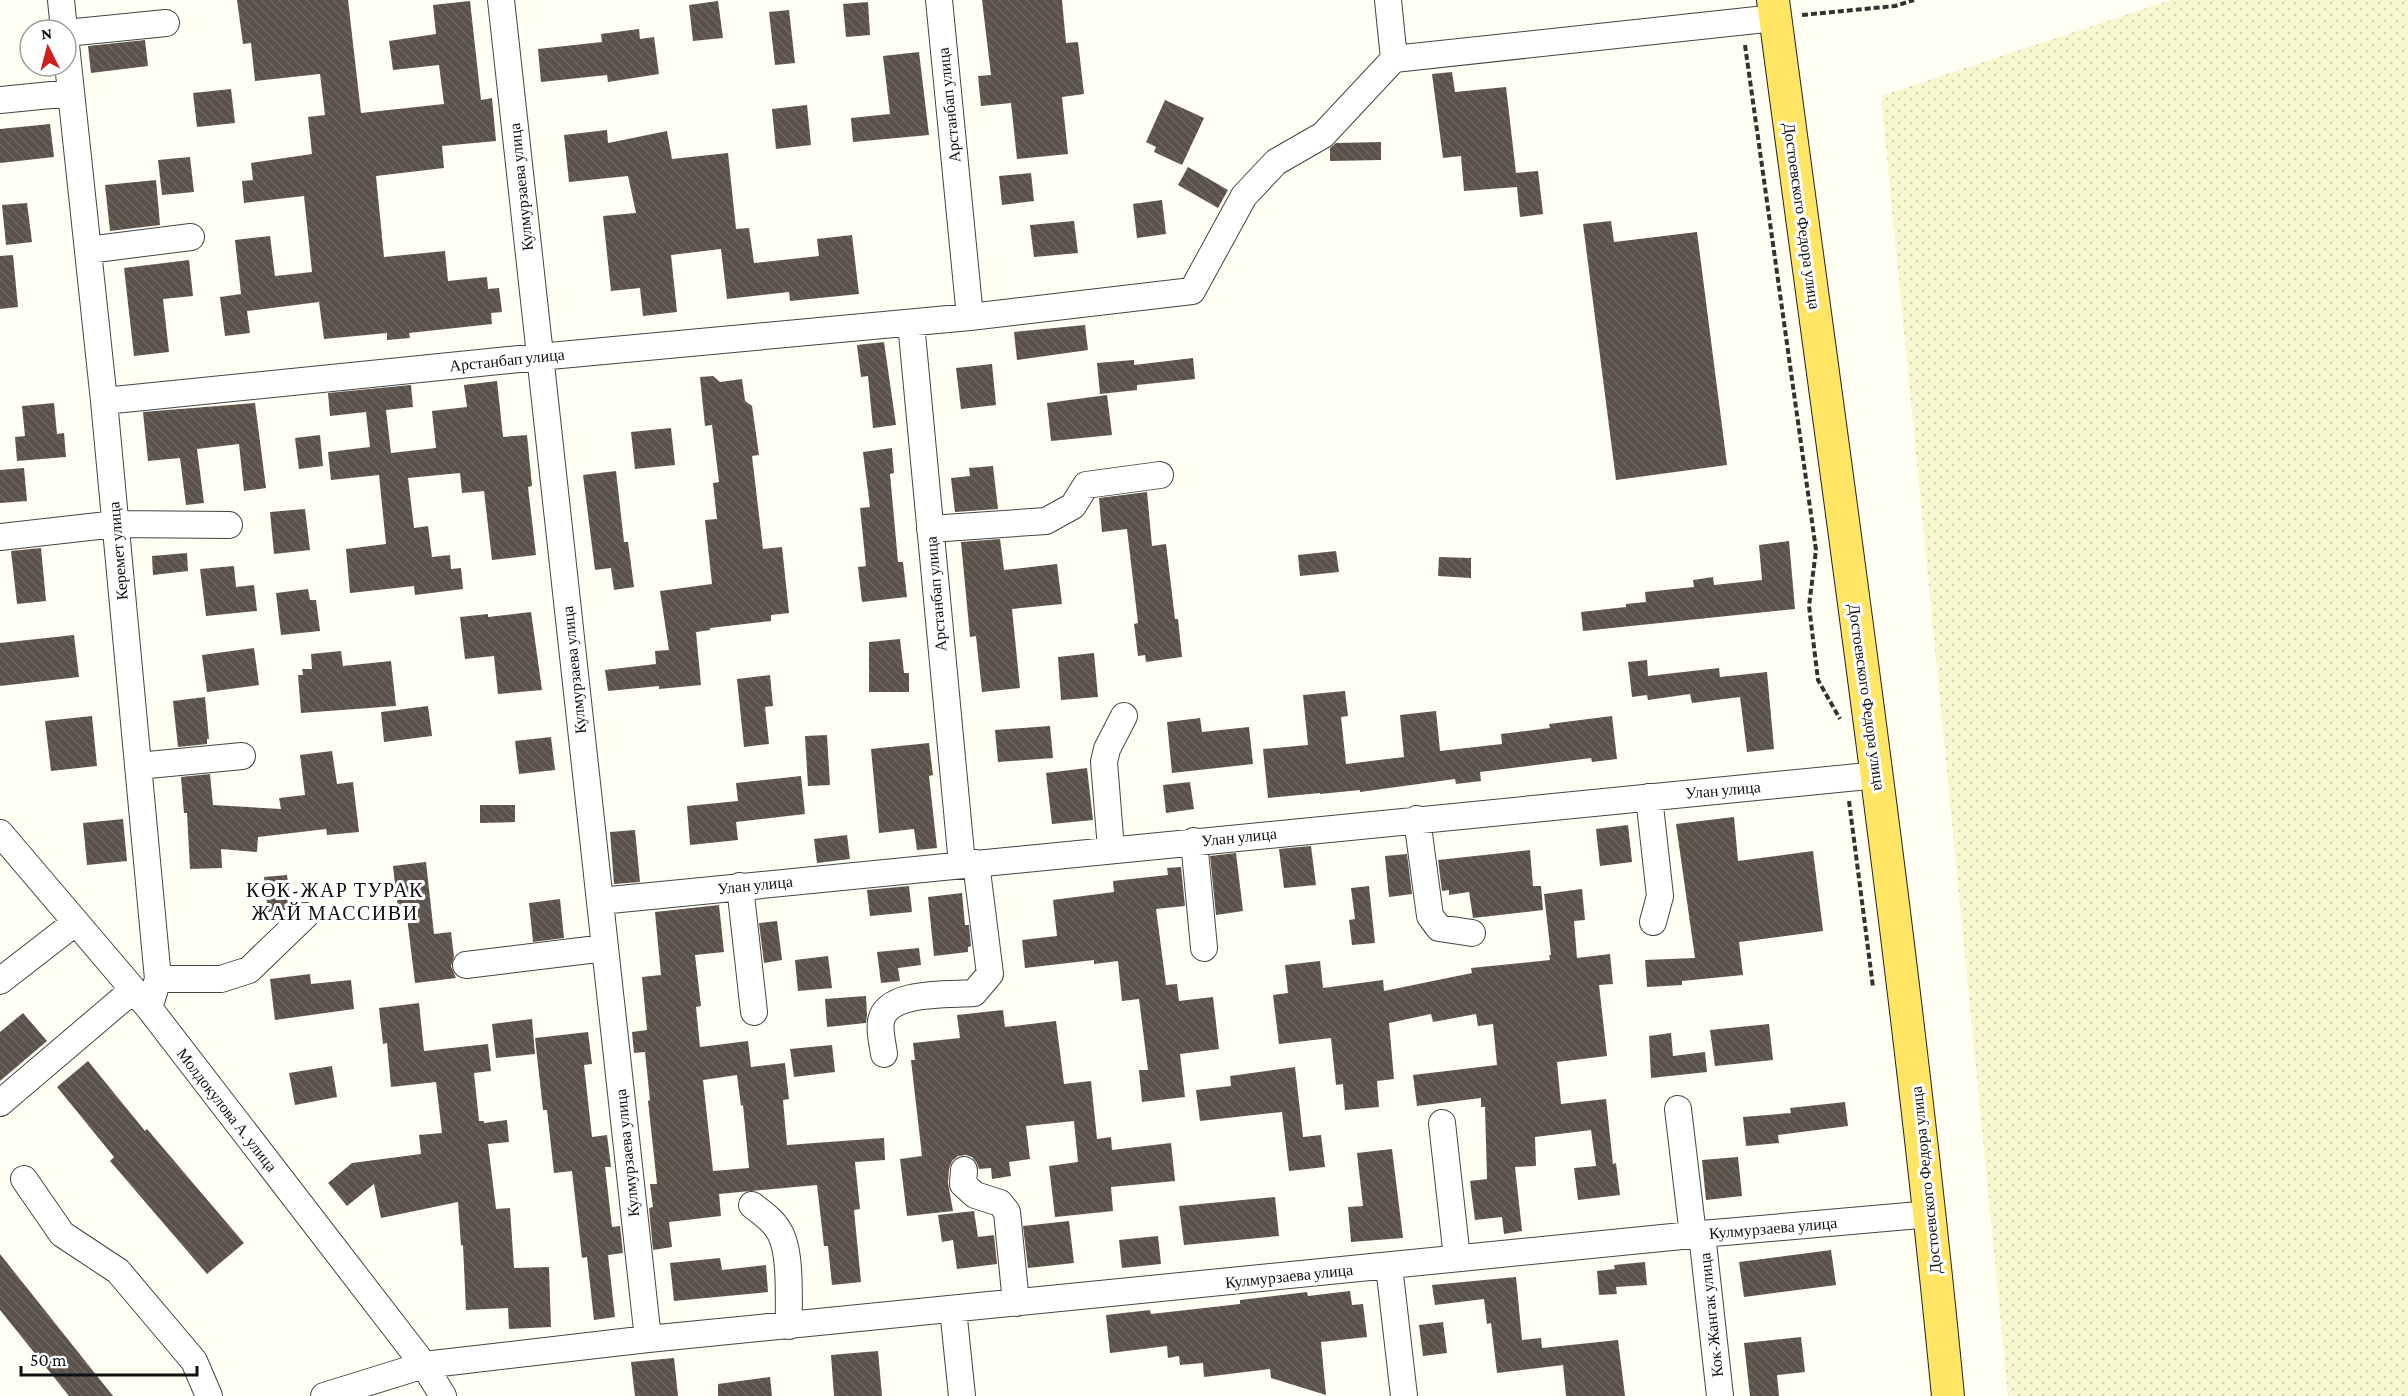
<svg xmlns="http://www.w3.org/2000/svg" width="2408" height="1396" font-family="'Crimson Pro',serif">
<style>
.farmland{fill:url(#farmland-dots)}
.building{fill:url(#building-back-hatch);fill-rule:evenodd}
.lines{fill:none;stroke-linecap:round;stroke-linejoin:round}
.minor-casing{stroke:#434343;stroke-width:28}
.major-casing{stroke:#212121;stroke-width:34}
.path{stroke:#323232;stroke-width:4;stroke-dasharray:6 3;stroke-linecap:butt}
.minor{stroke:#fff;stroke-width:26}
.major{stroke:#ffe563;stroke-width:32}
.labels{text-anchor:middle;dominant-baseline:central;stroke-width:6;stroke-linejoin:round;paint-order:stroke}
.street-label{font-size:16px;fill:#101010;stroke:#fff}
.quarter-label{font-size:20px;letter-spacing:1.5px;fill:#101010;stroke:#fff}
</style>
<defs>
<pattern id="farmland-dots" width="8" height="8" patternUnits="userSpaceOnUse" patternTransform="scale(1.5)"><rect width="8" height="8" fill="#f8f8d0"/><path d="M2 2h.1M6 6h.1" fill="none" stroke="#d4d4b2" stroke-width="1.8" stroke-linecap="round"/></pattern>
<pattern id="building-back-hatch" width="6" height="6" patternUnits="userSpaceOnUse" patternTransform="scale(1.5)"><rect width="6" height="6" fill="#5a524b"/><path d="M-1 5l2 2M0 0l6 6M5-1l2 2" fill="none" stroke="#6d6661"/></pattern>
</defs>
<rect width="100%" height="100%" fill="#fffef3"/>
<path class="farmland" d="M 2171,0 L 2408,0 L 2408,1396 L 2008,1396 L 1881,96 Z"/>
<path class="building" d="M 237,0 L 348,0 L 361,113 L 444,104 L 439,65 L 393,70 L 389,41 L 436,34 L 433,5 L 470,1 L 481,100 L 492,98 L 496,141 L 442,146 L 444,168 L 376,176 L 384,257 L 445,251 L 448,281 L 487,277 L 488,289 L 499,288 L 502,312 L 491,313 L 492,324 L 409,333 L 410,338 L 387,340 L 387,333 L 324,339 L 319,302 L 247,311 L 250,333 L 225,336 L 220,297 L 241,294 L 235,240 L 270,236 L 275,276 L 312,272 L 304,196 L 244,203 L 242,181 L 253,180 L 251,163 L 312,154 L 308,117 L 325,115 L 320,74 L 255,81 L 251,43 L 243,44 Z
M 982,0 L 1062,0 L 1066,43 L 1078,42 L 1084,94 L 1062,97 L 1068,154 L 1017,159 L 1011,103 L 981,106 L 978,76 L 991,75 Z
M 718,1 L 723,38 L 693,41 L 689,5 Z
M 868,2 L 870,35 L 846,37 L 843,4 Z
M 789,10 L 795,63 L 775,65 L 769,12 Z
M 639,29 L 640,39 L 654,37 L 659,74 L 608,82 L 607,75 L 541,82 L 538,49 L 602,42 L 601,34 Z
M 145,40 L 148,66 L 91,73 L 88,46 Z
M 919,52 L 929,135 L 853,142 L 851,118 L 890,114 L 883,56 Z
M 1452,72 L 1455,92 L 1506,87 L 1516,173 L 1538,171 L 1543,214 L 1520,217 L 1517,187 L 1464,191 L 1461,156 L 1443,158 L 1432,74 Z
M 231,89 L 235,123 L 197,127 L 193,93 Z
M 1165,100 L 1204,118 L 1182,165 L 1154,152 L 1156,147 L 1146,142 Z
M 807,105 L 811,145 L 776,149 L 772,109 Z
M 50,124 L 54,157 L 0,163 L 0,129 Z
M 607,130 L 608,143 L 667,131 L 672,159 L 728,153 L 736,229 L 749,228 L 754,263 L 819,256 L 817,239 L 852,235 L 859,294 L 790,301 L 789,292 L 727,299 L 721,249 L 671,255 L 677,312 L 643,316 L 640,288 L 611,291 L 603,216 L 636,213 L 628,176 L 569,182 L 564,135 Z
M 1381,142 L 1381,160 L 1330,161 L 1330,148 L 1336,143 Z
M 190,157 L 194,192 L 162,195 L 158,160 Z
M 1188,167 L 1228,190 L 1218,208 L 1178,185 Z
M 1031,173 L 1034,201 L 1002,205 L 999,176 Z
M 156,180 L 160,225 L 110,231 L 105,185 Z
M 1162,200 L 1166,234 L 1137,238 L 1133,204 Z
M 27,203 L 32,242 L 6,245 L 2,205 Z
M 1074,221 L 1078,253 L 1034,257 L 1030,225 Z
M 1611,221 L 1614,242 L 1697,232 L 1727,465 L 1616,480 L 1583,224 Z
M 13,255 L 18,307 L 0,309 L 0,256 Z
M 189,260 L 193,296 L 163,299 L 169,352 L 134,356 L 124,268 Z
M 1085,325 L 1088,350 L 1017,360 L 1014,332 Z
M 884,342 L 896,425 L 873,428 L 868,376 L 861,377 L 857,345 Z
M 1193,358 L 1195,379 L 1137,385 L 1137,390 L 1100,394 L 1097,363 L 1134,360 L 1134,365 Z
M 992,364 L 996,405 L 961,409 L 956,368 Z
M 713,376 L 720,382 L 742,379 L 745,401 L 752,406 L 759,455 L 752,456 L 763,549 L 782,547 L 789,613 L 771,615 L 771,621 L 710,628 L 710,630 L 696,632 L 701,685 L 659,689 L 659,686 L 608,691 L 605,670 L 656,664 L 655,651 L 669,650 L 660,591 L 712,584 L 705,520 L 717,519 L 713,483 L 719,482 L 712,425 L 705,426 L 700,377 Z
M 497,381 L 503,437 L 527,435 L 532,486 L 528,487 L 536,555 L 492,560 L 484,491 L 462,493 L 460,473 L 408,478 L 414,528 L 428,526 L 432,557 L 450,555 L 451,569 L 461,568 L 463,589 L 415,595 L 414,586 L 350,593 L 346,549 L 386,544 L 379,475 L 331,480 L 328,452 L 370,447 L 366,412 L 330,416 L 328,393 L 411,385 L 413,407 L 386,410 L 391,453 L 436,448 L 432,411 L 467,407 L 464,385 Z
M 1107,395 L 1112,435 L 1051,441 L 1047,403 Z
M 54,403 L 57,434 L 64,433 L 66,457 L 17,461 L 15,437 L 25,436 L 22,406 Z
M 255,403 L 266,488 L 244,491 L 239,444 L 197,449 L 204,503 L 186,505 L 180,458 L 148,461 L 143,412 Z
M 671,428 L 675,465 L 635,469 L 631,432 Z
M 320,435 L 323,466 L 299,469 L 295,438 Z
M 892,448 L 894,473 L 890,474 L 898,562 L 903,562 L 907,597 L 862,602 L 858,567 L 866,566 L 860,508 L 870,507 L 863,452 Z
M 993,466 L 998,509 L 955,512 L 951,478 L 970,476 L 969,468 Z
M 24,468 L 27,501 L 0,503 L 0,470 Z
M 616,471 L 624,542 L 628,542 L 634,587 L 614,590 L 611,568 L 595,570 L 583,475 Z
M 1147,492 L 1152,546 L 1166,544 L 1175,619 L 1178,619 L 1182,657 L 1146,662 L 1145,655 L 1138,656 L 1134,624 L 1138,623 L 1127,529 L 1102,532 L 1099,498 Z
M 305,509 L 310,550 L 274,554 L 270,512 Z
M 1000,539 L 1004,570 L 1057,564 L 1062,604 L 1012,609 L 1020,688 L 982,692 L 976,636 L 970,637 L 961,542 Z
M 1789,541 L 1795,609 L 1583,631 L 1581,612 L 1626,607 L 1626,604 L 1646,602 L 1645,592 L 1694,587 L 1693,580 L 1713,577 L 1714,585 L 1762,580 L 1759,545 Z
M 41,548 L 46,601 L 17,604 L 11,551 Z
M 1336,551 L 1339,572 L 1300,576 L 1298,555 Z
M 187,553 L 188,571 L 153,575 L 152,556 Z
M 1439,557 L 1471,558 L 1471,578 L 1438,576 Z
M 234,566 L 236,587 L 254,585 L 257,611 L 206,616 L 200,569 Z
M 308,589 L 310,600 L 316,600 L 320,631 L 281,635 L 276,593 Z
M 531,612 L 542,690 L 498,694 L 494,656 L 465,659 L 460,617 L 488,614 L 488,617 Z
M 74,635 L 79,677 L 0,686 L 0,643 Z
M 900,639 L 904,673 L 909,673 L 909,692 L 869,692 L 869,642 Z
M 254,648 L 259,685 L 207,692 L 202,655 Z
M 341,651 L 343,666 L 391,661 L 396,706 L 301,713 L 298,675 L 303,675 L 302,669 L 312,669 L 311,654 Z
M 1094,653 L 1098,697 L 1061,700 L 1058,657 Z
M 1647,660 L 1648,676 L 1719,668 L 1720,677 L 1767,672 L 1774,749 L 1747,752 L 1740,697 L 1692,703 L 1690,694 L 1648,700 L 1647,695 L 1632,697 L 1628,662 Z
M 770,675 L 773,706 L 765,707 L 769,744 L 744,747 L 737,679 Z
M 1345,691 L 1348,716 L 1341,717 L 1346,764 L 1404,757 L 1400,715 L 1436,711 L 1440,751 L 1502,744 L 1501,734 L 1550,728 L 1549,724 L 1612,716 L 1617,759 L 1592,762 L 1591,758 L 1480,772 L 1481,781 L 1456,784 L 1455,779 L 1360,792 L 1360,790 L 1320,794 L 1320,793 L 1268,798 L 1263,749 L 1308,745 L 1303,695 Z
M 205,697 L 209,739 L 207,739 L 207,744 L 178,747 L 173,701 Z
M 428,706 L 432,736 L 384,742 L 381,712 Z
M 92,716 L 97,766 L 51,771 L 45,721 Z
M 1200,718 L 1202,732 L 1249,727 L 1253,764 L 1172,773 L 1167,722 Z
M 1050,726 L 1053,758 L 998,762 L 995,730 Z
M 827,735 L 830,785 L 808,786 L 805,736 Z
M 551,737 L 555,770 L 519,774 L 515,741 Z
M 929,743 L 933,775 L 929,776 L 937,848 L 917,850 L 914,829 L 879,833 L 871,749 Z
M 332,751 L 337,784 L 353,782 L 359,832 L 327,835 L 326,829 L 258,837 L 257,852 L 221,849 L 222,868 L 190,869 L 187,813 L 184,813 L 181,777 L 210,774 L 213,805 L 281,809 L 279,798 L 305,795 L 300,755 Z
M 1087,768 L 1093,820 L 1052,824 L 1046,773 Z
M 801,776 L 805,814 L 736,822 L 738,840 L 690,845 L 687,806 L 738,801 L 736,783 Z
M 1190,782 L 1194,809 L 1166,813 L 1163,785 Z
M 480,805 L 515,805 L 515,822 L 480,823 Z
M 1734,817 L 1738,861 L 1813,851 L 1823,931 L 1739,942 L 1743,975 L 1682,981 L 1682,985 L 1647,987 L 1645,960 L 1695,958 L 1676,824 Z
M 123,819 L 127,861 L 87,865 L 83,823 Z
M 1628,825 L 1632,862 L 1600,866 L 1596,829 Z
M 635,830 L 640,882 L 614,884 L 610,832 Z
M 847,835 L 850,859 L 817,863 L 814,839 Z
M 1311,846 L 1316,885 L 1284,888 L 1279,849 Z
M 1530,850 L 1533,886 L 1541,886 L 1543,910 L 1473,918 L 1469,892 L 1449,895 L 1449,890 L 1442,891 L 1438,860 Z
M 1236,853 L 1243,911 L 1216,915 L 1210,856 Z
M 1407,854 L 1412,894 L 1389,897 L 1385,856 Z
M 426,862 L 434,934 L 451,932 L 454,957 L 451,966 L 456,978 L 415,983 L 407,917 L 399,918 L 393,866 Z
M 1181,867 L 1185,906 L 1156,909 L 1166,985 L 1177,984 L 1179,1001 L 1213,997 L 1219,1049 L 1180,1054 L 1185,1097 L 1142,1102 L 1139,1070 L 1148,1070 L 1139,999 L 1122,1001 L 1118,961 L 1094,964 L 1094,960 L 1025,968 L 1022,940 L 1057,936 L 1053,900 L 1114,892 L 1113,881 L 1168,875 L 1167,868 Z
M 287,875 L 291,909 L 268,912 L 264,877 Z
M 909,886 L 912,912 L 870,916 L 867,890 Z
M 1369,886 L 1375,943 L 1352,945 L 1349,920 L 1355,919 L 1351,888 Z
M 1582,889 L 1585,920 L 1574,921 L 1577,958 L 1610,954 L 1613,984 L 1599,985 L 1607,1056 L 1557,1062 L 1561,1104 L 1606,1099 L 1613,1164 L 1616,1163 L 1620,1195 L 1578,1200 L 1574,1168 L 1596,1166 L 1591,1130 L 1535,1137 L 1536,1166 L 1515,1167 L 1522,1231 L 1504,1234 L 1502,1217 L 1475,1220 L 1470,1181 L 1487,1179 L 1485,1107 L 1481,1107 L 1481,1098 L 1417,1106 L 1413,1075 L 1497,1065 L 1493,1024 L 1478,1026 L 1476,1014 L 1433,1022 L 1431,1014 L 1389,1023 L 1394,1079 L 1377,1081 L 1379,1107 L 1345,1110 L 1343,1084 L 1336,1085 L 1331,1038 L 1279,1044 L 1273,995 L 1288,993 L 1285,965 L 1320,961 L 1323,988 L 1383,980 L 1384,991 L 1472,973 L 1471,968 L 1550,960 L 1549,955 L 1551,955 L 1544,894 Z
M 962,893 L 965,925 L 969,925 L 971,946 L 968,947 L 968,952 L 934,956 L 928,897 Z
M 560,899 L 564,938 L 533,942 L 529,903 Z
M 719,905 L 724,952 L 695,955 L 701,1006 L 696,1007 L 700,1047 L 748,1041 L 751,1067 L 785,1063 L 789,1099 L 783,1100 L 787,1145 L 884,1138 L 885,1160 L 855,1162 L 860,1209 L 854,1210 L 861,1282 L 832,1285 L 828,1246 L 824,1246 L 817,1185 L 719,1194 L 721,1216 L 669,1222 L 672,1247 L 653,1250 L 649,1208 L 653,1207 L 650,1184 L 657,1184 L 648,1101 L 650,1100 L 645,1052 L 634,1053 L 632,1032 L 647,1030 L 642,977 L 661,975 L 655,912 ZM 737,1075 L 741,1106 L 743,1105 L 749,1168 L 713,1171 L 703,1080 Z
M 777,921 L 782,960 L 764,963 L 759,923 Z
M 919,948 L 921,965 L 898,968 L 900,981 L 881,983 L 877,952 Z
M 828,956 L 832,988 L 798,991 L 795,960 Z
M 310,974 L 311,984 L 351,980 L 354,1009 L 275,1020 L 270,979 Z
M 866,996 L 867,1015 L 866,1023 L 827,1027 L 825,999 Z
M 419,1003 L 424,1051 L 488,1044 L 491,1071 L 474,1073 L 479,1121 L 484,1121 L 484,1123 L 507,1120 L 509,1142 L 488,1144 L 496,1209 L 510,1208 L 514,1268 L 549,1267 L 551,1327 L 509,1329 L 508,1308 L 466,1310 L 463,1245 L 461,1246 L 458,1202 L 381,1218 L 374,1184 L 347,1206 L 328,1183 L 352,1163 L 421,1154 L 419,1135 L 442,1133 L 436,1082 L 391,1087 L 387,1043 L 383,1044 L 379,1008 Z
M 1003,1010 L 1005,1027 L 1056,1021 L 1064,1084 L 1091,1081 L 1097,1139 L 1111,1137 L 1112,1150 L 1171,1143 L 1175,1181 L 1111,1187 L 1113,1211 L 1055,1217 L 1049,1166 L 1078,1162 L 1074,1121 L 1026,1126 L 1030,1159 L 1009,1162 L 1011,1176 L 992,1179 L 991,1168 L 979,1169 L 977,1163 L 972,1157 L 966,1155 L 958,1156 L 952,1161 L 949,1169 L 948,1183 L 953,1211 L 907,1216 L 900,1159 L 922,1156 L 911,1060 L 915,1060 L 913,1043 L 960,1038 L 957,1015 Z
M 23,1013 L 47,1041 L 0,1081 L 0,1032 Z
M 532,1019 L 535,1054 L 496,1058 L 492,1024 Z
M 1769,1024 L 1773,1060 L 1715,1066 L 1710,1030 Z
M 588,1032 L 592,1064 L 584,1065 L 592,1137 L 607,1135 L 611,1167 L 605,1167 L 612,1227 L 620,1226 L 623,1253 L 608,1255 L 615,1317 L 594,1320 L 587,1257 L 582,1258 L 572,1171 L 554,1173 L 547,1110 L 543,1110 L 535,1038 Z
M 1671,1033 L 1673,1056 L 1705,1052 L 1707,1072 L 1651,1078 L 1649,1036 Z
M 832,1045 L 835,1072 L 794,1077 L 790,1049 Z
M 88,1061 L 145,1131 L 147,1129 L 244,1243 L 207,1274 L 110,1161 L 114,1157 L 57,1087 Z
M 332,1066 L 337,1097 L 295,1105 L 289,1073 Z
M 1295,1067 L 1303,1137 L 1321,1135 L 1325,1167 L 1289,1171 L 1282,1112 L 1200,1121 L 1196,1090 L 1231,1086 L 1230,1076 Z
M 1845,1102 L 1848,1126 L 1778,1135 L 1779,1143 L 1746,1146 L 1743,1117 L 1791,1113 L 1790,1108 Z
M 1392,1149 L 1403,1238 L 1351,1242 L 1348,1207 L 1363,1206 L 1357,1153 Z
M 1738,1157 L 1742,1196 L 1706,1200 L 1702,1160 Z
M 1275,1197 L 1279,1236 L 1184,1245 L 1179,1206 Z
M 974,1211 L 978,1237 L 994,1235 L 997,1264 L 957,1269 L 953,1240 L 942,1242 L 938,1215 Z
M 1069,1221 L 1074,1263 L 1028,1268 L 1023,1226 Z
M 1158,1236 L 1161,1264 L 1122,1268 L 1119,1240 Z
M 1831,1250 L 1836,1285 L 1744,1297 L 1739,1262 Z
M 0,1254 L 113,1396 L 69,1396 L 0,1310 Z
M 720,1258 L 722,1270 L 766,1265 L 768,1292 L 674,1301 L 670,1263 Z
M 1645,1262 L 1647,1285 L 1616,1287 L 1617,1294 L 1599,1295 L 1597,1271 L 1615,1269 L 1614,1265 Z
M 1516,1277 L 1522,1340 L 1541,1338 L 1542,1348 L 1618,1340 L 1625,1396 L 1566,1396 L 1563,1365 L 1497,1373 L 1491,1323 L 1487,1324 L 1484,1299 L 1435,1305 L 1432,1285 Z
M 1350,1291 L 1352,1305 L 1363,1304 L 1367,1337 L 1321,1342 L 1326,1395 L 1271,1378 L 1270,1369 L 1204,1377 L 1203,1363 L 1180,1365 L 1179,1356 L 1168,1358 L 1167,1346 L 1110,1353 L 1106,1315 L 1150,1310 L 1151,1314 L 1240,1304 L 1240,1300 L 1307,1292 L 1308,1296 Z
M 1443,1322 L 1447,1353 L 1423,1356 L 1419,1325 Z
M 1801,1337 L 1805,1372 L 1777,1375 L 1779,1396 L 1750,1396 L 1744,1343 Z
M 878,1351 L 882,1396 L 834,1396 L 831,1355 Z
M 674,1358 L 678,1396 L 635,1396 L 631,1362 Z
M 770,1377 L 772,1396 L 718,1396 L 718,1384 Z"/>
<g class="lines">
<defs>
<path id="minor" d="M 61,0 L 64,30
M 501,0 L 648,1339
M 939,0 L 970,317
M 1388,0 L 1394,59
M 66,33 L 166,23
M 66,45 L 104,401 L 158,979 L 149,1008
M 0,100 L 71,93
M 88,250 L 191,237
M 911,323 L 962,864
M 104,401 L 539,357 L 970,317 L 1192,291 L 1244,196 L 1276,162 L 1323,135 L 1394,59 L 1775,18
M 930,529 L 1046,521 L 1073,506 L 1086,485 L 1160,475
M 0,537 L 116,524 L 229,525
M 138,766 L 242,756
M 1649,797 L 1660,896 L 1653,922
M 1417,819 L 1430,916 L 1439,928 L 1472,933
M 0,833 L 149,1008 L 424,1365 L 443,1396
M 1194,841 L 1204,948
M 1111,849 L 1104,762 L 1107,749 L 1124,716
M 740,886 L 754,1012
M 600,901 L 1878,775
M 466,965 L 605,948
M 158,979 L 221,979 L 249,970 L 305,916
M 0,981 L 76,922
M 884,1054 C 883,1045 879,1031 881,1021 C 887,990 950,995 974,993 L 990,974 L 976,863
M 0,1103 L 133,990
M 1678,1109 L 1693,1235
M 1442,1123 L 1457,1258
M 964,1170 L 963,1184 L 975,1195 L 1000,1203 L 1007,1212 L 1016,1303
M 24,1179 L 62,1234 L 118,1271 L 194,1361 L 209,1396
M 752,1205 C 762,1213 773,1220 779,1231 C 792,1252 788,1301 789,1326
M 1702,1234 L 1720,1396
M 1389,1266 L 1404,1396
M 953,1309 L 962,1396
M 324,1396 L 424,1365 L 648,1339 L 1702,1234 L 1931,1214"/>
<path id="major" d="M 1773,0 C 1834,465 1903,929 1948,1396"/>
</defs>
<use href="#minor" class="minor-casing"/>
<use href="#major" class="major-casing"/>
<path class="path" d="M 1802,15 L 1895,6 L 1914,0
M 1745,45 L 1816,550 L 1809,606 L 1818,680 L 1840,719
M 1849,801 L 1873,987"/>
<use href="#minor" class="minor"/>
<use href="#major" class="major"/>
</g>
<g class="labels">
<g class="street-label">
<text transform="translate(949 105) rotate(-96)">Арстанбап улица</text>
<text transform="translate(521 187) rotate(-96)">Кулмурзаева улица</text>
<text transform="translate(1802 216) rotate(82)">Достоевского Федора улица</text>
<text transform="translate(507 360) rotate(-6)">Арстанбап улица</text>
<text transform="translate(118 551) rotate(-95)">Керемет улица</text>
<text transform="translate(936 594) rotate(-95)">Арстанбап улица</text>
<text transform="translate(574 670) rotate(-96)">Кулмурзаева улица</text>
<text transform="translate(1867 697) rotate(82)">Достоевского Федора улица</text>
<text transform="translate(1723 790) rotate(-5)">Улан улица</text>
<text transform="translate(1239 837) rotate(-6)">Улан улица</text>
<text transform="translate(755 885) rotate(-6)">Улан улица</text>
<text transform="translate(227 1110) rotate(52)">Молдокулова А. улица</text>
<text transform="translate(627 1153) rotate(-96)">Кулмурзаева улица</text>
<text transform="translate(1926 1180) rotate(-96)">Достоевского Федора улица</text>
<text transform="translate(1773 1228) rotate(-5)">Кулмурзаева улица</text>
<text transform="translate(1289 1276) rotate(-6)">Кулмурзаева улица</text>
<text transform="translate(1711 1315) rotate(-96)">Кок-Жангак улица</text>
</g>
<g class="quarter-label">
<text x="335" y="890">КӨК-ЖАР ТУРАК<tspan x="335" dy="23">ЖАЙ МАССИВИ</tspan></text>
</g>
</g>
<g transform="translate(48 48) rotate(354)"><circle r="28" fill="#ffffff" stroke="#9f9f9f" stroke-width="1.5"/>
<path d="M0-4.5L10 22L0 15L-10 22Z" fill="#cc211c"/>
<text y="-9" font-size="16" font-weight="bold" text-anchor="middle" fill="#101010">N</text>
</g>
<path d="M21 1366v9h176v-9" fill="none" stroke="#101010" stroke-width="3"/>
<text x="30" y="1366" font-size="18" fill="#101010" stroke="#ffffff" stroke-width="4.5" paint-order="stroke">50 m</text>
</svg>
